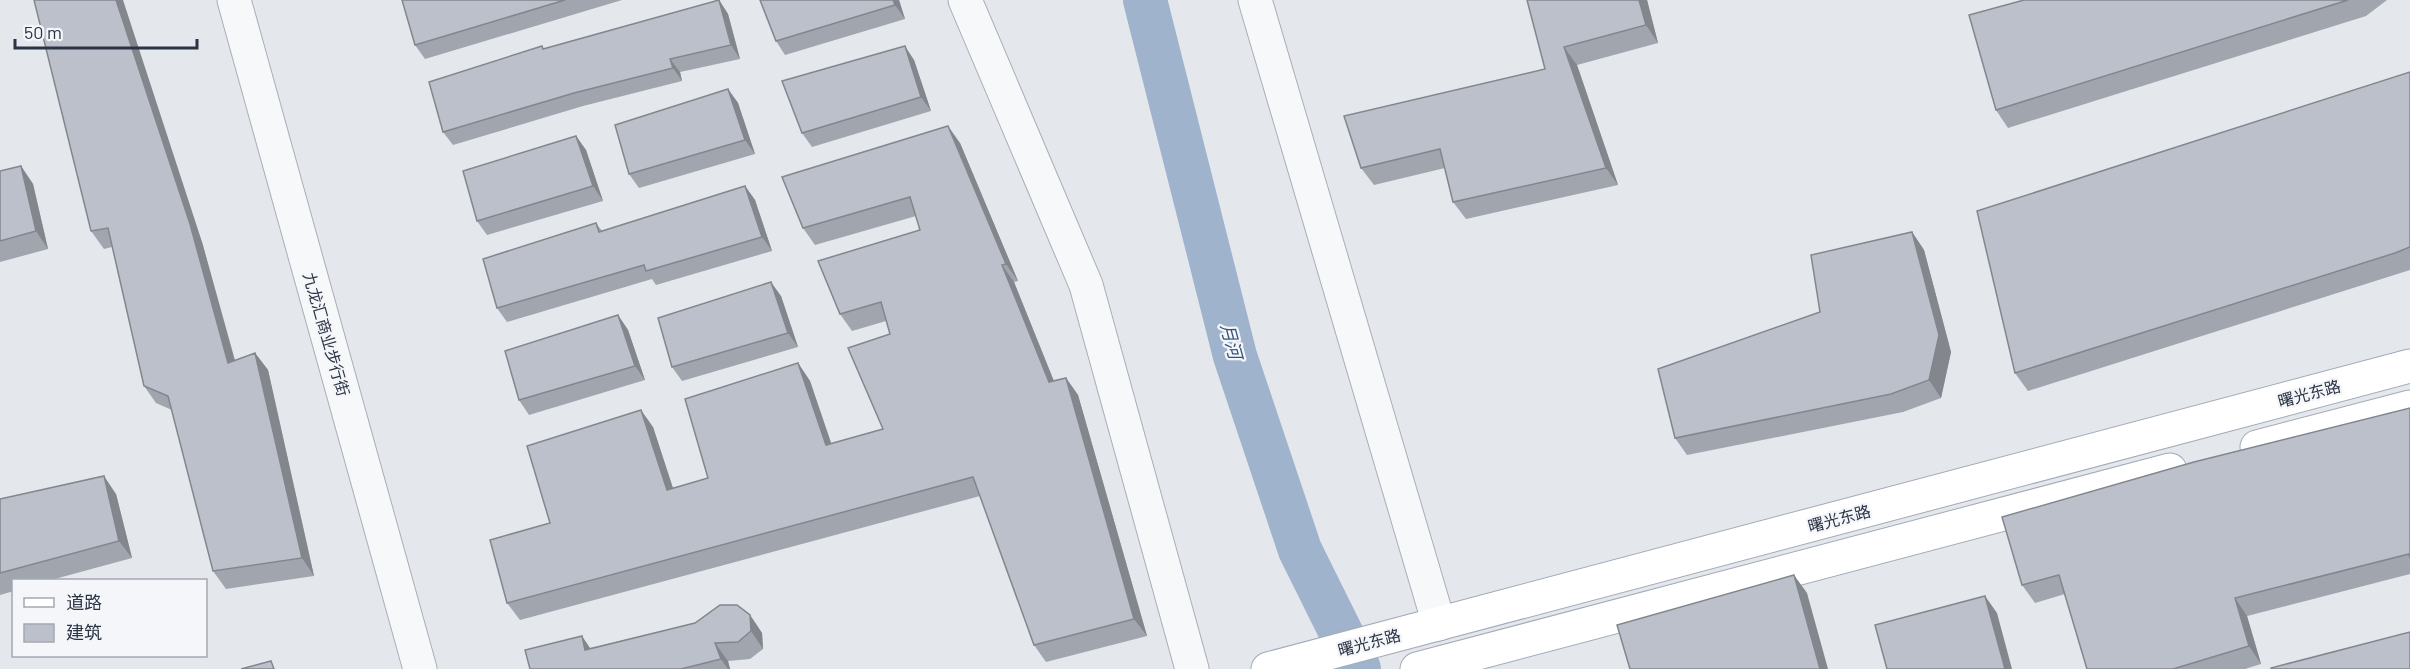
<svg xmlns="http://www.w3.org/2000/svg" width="2410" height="669" font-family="Barlow,'Noto Sans SC',sans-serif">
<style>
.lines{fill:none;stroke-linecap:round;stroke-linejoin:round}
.river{stroke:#9fb4cc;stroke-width:44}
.minor-casing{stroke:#a9aeb7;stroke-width:35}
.major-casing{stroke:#a3abb8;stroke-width:35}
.minor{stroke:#f7f8fa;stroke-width:33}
.major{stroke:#fff;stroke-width:33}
.wall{fill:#a1a5ae}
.shaded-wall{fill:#83868d}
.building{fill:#bbc0ca;stroke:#83868d;stroke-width:1.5}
.labels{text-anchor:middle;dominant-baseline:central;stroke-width:4.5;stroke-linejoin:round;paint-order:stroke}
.street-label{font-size:16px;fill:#2b3445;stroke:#f4f6f9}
.water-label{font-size:18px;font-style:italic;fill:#34527a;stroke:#f4f6f9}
</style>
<rect width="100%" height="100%" fill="#e4e7ec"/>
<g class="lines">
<path class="river" d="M 1145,0 L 1235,356 L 1300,550 L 1359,669"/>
<defs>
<path id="minor" d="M 234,0 L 420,669
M 965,0 L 1086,285 L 1192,669
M 1255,0 L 1439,624"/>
<path id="major" d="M 2257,447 L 2410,407
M 1268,669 L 2410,366
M 1417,669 L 2170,470"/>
</defs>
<use href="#minor" class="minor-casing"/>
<use href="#major" class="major-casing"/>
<use href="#minor" class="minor"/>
<use href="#major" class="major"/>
</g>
<path class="wall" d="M 34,0 L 202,242 L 235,360 L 255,353 L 268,370 L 314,576 L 226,589 L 213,571 L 172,410 L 156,403 L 144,386 L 112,247 L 104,249 L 91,231 Z
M 402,0 L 622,0 L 425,59 L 415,45 Z
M 719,0 L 728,14 L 740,59 L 680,72 L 682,81 L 583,106 L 453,145 L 443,132 L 544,49 Z
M 760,0 L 899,0 L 905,19 L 785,55 L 776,41 Z
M 1527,0 L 1647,0 L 1658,43 L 1577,65 L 1618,185 L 1466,219 L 1453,202 L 1445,168 L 1374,185 L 1361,168 L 1545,69 Z
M 2024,0 L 2387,0 L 2366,16 L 2008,128 L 1996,110 Z
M 914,60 L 931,111 L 812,147 L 802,133 Z
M 2410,72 L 2410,270 L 2028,391 L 2015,373 Z
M 728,89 L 738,103 L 755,154 L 639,188 L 629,174 Z
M 576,136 L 586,150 L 603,201 L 487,235 L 477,221 Z
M 960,143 L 1018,281 L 1014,282 L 1054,381 L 1066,378 L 1078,395 L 1147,636 L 1046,662 L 1034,645 L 980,496 L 520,620 L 507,603 L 550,523 L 653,427 L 673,488 L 708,478 L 798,363 L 810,381 L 831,444 L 883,429 L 890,334 L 886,321 L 852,331 L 840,314 L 920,230 L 916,216 L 815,245 L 803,228 Z
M 21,166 L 33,184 L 48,249 L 0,262 L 0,171 Z
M 745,186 L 755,200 L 772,251 L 656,285 L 652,279 L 507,322 L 497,308 L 596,223 L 602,231 Z
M 1912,232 L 1924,250 L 1951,352 L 1941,398 L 1903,412 L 1687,455 L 1675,438 Z
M 781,296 L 798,347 L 682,381 L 672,367 Z
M 618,315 L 628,330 L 645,380 L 529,415 L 519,400 Z
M 2410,408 L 2410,574 L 2247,616 L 2261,664 L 2245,669 L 2087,669 L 2065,594 L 2035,603 L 2022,585 Z
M 116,494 L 132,558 L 51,580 L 14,580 L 14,591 L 0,595 L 0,499 Z
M 750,615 L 762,633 L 763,649 L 750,659 L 728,661 L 730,669 L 530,669 L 590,648 L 695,623 Z"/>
<path class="shaded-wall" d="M 116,0 L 123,0 L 202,242 L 240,380 L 228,363 Z
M 719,0 L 728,14 L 740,59 L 731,45 Z
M 893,0 L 899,0 L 905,19 L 895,5 Z
M 1639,0 L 1647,0 L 1658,43 L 1646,25 Z
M 905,46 L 914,60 L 931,111 L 921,97 Z
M 1564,47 L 1577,65 L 1618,185 L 1606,168 Z
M 670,59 L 680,72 L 682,81 L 673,68 Z
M 728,89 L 738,103 L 755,154 L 745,140 Z
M 948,126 L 960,143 L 1018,281 L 1006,264 Z
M 576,136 L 586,150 L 603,201 L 593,186 Z
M 21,166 L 33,184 L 48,249 L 36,231 Z
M 745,186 L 755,200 L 772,251 L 762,237 Z
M 1912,232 L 1924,250 L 1951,352 L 1941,398 L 1929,380 Z
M 1002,265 L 1014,282 L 1061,399 L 1049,382 Z
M 771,282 L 781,296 L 798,347 L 788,333 Z
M 618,315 L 628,330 L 645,380 L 635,366 Z
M 255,353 L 268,370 L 314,576 L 302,558 Z
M 798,363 L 810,381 L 838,463 L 826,445 Z
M 1066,378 L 1078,395 L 1147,636 L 1134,619 Z
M 641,410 L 653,427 L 679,507 L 667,490 Z
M 104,476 L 116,494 L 132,558 L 119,541 Z
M 1794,575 L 1807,593 L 1828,669 L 1820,669 Z
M 1985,596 L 1997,613 L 2012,669 L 2005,669 Z
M 2235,598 L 2247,616 L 2261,664 L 2249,646 Z
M 750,615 L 762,633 L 763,649 L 751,631 Z
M 582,636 L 594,654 L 585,650 Z
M 715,643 L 728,661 L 730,669 L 728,669 L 721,659 Z"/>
<path class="building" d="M 34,0 L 116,0 L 190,224 L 228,363 L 255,353 L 302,558 L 213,571 L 168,396 L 144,386 L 108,228 L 91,231 Z
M 402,0 L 565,0 L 415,45 Z
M 719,0 L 731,45 L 670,59 L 673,68 L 574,93 L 443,132 L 429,82 L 542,46 L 543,49 Z
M 760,0 L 893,0 L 895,5 L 776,41 Z
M 1527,0 L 1639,0 L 1646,25 L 1564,47 L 1606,168 L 1453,202 L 1440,149 L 1361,168 L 1344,116 L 1545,69 Z
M 2024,0 L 2348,0 L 1996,110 L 1969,15 Z
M 905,46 L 921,97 L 802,133 L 782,81 Z
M 2410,72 L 2410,247 L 2395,253 L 2015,373 L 1977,211 Z
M 728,89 L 745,140 L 629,174 L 615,125 Z
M 948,126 L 1006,264 L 1002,265 L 1049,382 L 1066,378 L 1134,619 L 1034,645 L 973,477 L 507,603 L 490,540 L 550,523 L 527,446 L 641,410 L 667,490 L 708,478 L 685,399 L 798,363 L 826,445 L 883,429 L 848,348 L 890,334 L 881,302 L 840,314 L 818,261 L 920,230 L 910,197 L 803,228 L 782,177 Z
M 576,136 L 593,186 L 477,221 L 463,171 Z
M 21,166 L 36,231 L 0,241 L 0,171 Z
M 745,186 L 762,237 L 646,271 L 644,265 L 497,308 L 483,259 L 596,223 L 599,232 Z
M 1912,232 L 1939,335 L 1929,380 L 1891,394 L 1675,438 L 1658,369 L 1820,312 L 1811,255 Z
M 771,282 L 788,333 L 672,367 L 658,318 Z
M 618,315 L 635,366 L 519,400 L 505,351 Z
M 2410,408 L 2410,558 L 2409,554 L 2235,598 L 2249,646 L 2173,669 L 2087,669 L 2059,575 L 2022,585 L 2002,517 L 2194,462 Z
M 104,476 L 119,541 L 0,573 L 0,499 Z
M 1794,575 L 1820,669 L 1630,669 L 1617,625 Z
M 1985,596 L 2005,669 L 1887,669 L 1875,625 Z
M 720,605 L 737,605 L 750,615 L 751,631 L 738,642 L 715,643 L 721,659 L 681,669 L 530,669 L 525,650 L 582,636 L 585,650 L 695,623 Z
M 2410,632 L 2410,669 L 2271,669 L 2271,668 Z
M 271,661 L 274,669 L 241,669 Z"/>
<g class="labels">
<g class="street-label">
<text transform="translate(327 334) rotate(74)">九龙汇商业步行街</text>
<text transform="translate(2309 393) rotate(-15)">曙光东路</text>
<text transform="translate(1839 518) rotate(-15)">曙光东路</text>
<text transform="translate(1369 642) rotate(-15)">曙光东路</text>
</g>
<g class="water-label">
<text transform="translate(1232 341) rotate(75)">月河</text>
</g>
</g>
<rect x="12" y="579" width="195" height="78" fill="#f4f6f9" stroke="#a4a8b1" stroke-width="1.5"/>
<rect x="24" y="598" width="30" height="9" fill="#ffffff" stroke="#a4a8b1" stroke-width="1.5"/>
<text x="66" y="609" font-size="18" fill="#2b3445">道路</text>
<rect x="24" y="624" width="30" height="18" fill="#bbc0ca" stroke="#a4a8b1" stroke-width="1.5"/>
<text x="66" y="639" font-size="18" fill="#2b3445">建筑</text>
<path d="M15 39v9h182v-9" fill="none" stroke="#2b3445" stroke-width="3"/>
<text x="24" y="39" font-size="18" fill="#2b3445" stroke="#f4f6f9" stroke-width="4.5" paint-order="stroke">50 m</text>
</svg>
